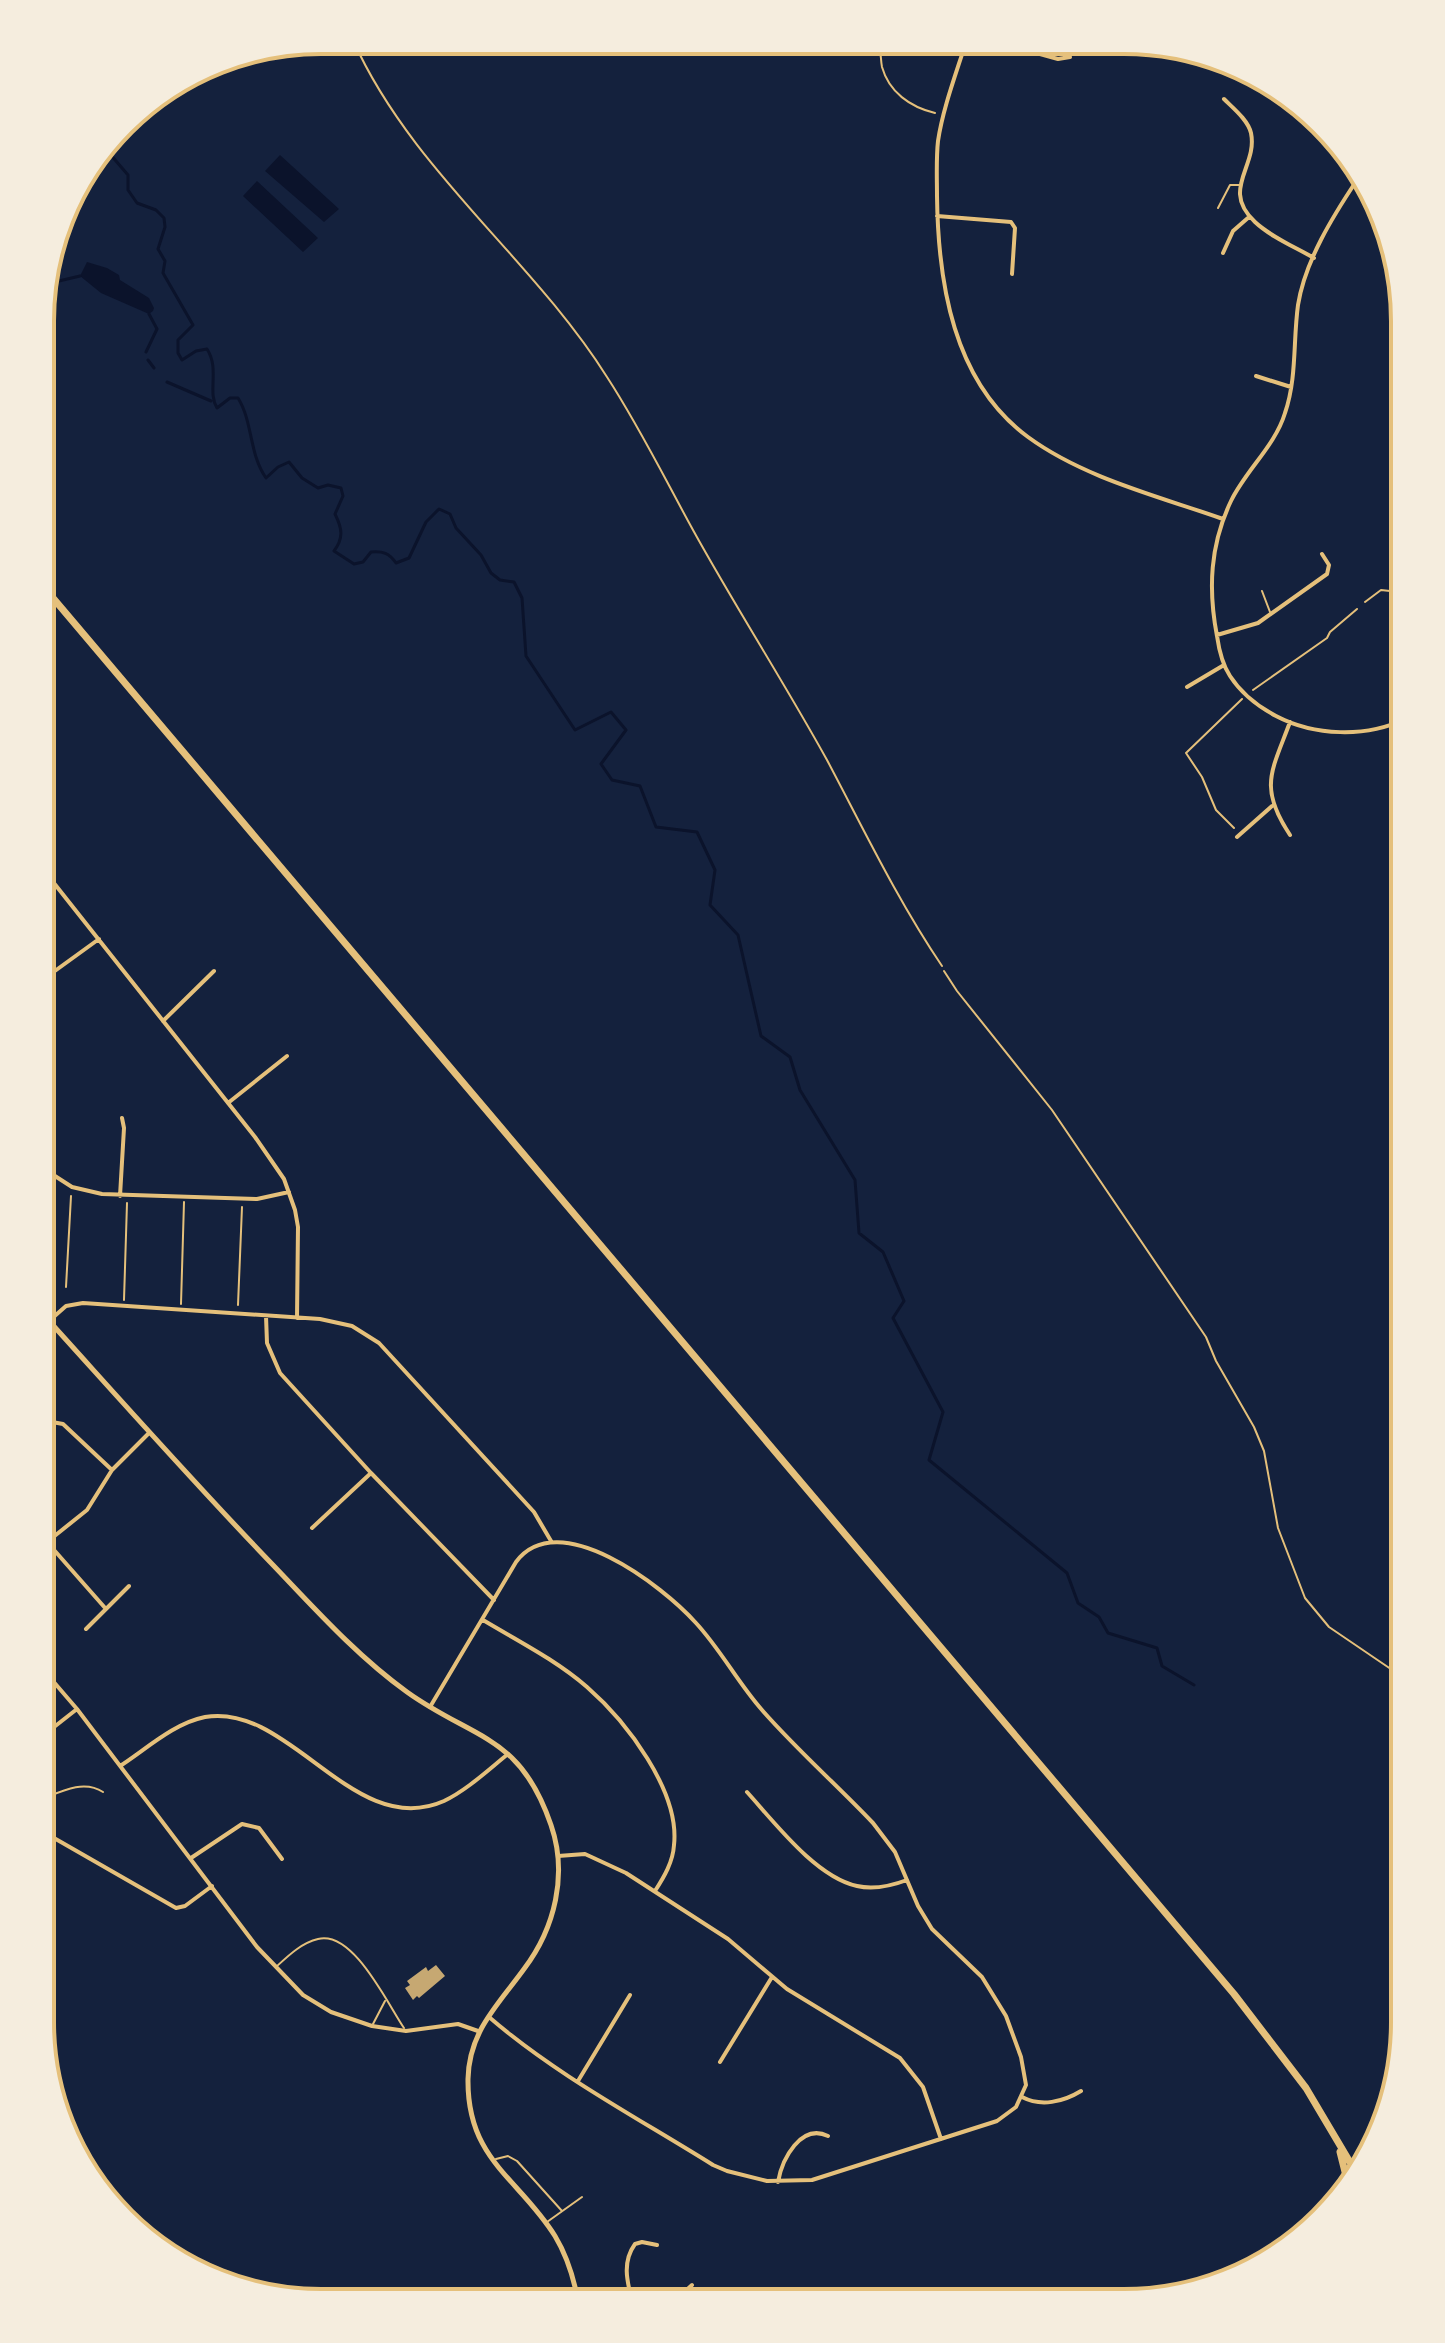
<svg xmlns="http://www.w3.org/2000/svg" width="1445" height="2343" font-family="Commissioner,sans-serif">
<style>
.water{fill:#0b132b}
.lines{fill:none;stroke-linecap:round;stroke-linejoin:round}
.stream{stroke:#0b132b;stroke-width:3}
.building{fill:#c6a872}
.path{stroke:#e5c07b;stroke-width:2}
.service{stroke:#e5c07b;stroke-width:2}
.minor{stroke:#e5c07b;stroke-width:4}
.tertiary{stroke:#e5c07b;stroke-width:5}
.trunk{stroke:#e5c07b;stroke-width:7}
.rim{fill:none;stroke:#e5c07b;stroke-width:4}
</style>
<rect width="100%" height="100%" fill="#14213d"/>
<path class="water" d="M 280,155 L 339,209 L 324,222 L 265,171 Z
M 257,181 L 318,238 L 303,252 L 243,196 Z
M 87,262 L 107,268 L 119,275 L 120,280 L 149,298 L 154,308 L 153,311 L 149,314 L 101,293 L 80,276 Z"/>
<g class="lines">
<path class="stream" d="M 113,139 L 110,154 L 128,175 L 128,190 L 137,203 L 156,210 L 164,218 L 165,227 L 158,249 L 165,261 L 163,273 L 193,325 L 178,340 L 178,353 L 182,360 L 196,351 L 207,349 C 220,369 207,392 217,408 L 230,398 L 238,398 C 253,422 249,454 266,478 L 278,467 L 289,462 L 302,478 L 318,488 L 328,485 L 341,488 L 343,496 L 335,514 C 342,528 344,538 334,551 L 354,564 L 363,562 L 371,552 C 383,551 389,553 396,563 L 409,558 L 426,522 L 439,509 L 450,514 L 456,528 L 481,555 L 491,573 L 500,580 L 514,582 L 522,598 L 526,656 L 575,730 L 611,712 L 626,730 L 601,764 L 612,780 L 640,786 L 656,827 L 697,832 L 715,870 L 710,905 L 738,935 L 761,1036 L 790,1057 L 800,1090 L 855,1180 L 859,1233 L 883,1252 L 904,1301 L 893,1318 L 943,1412 L 929,1460 L 1067,1573 L 1078,1603 L 1099,1617 L 1108,1633 L 1157,1648 L 1162,1666 L 1194,1685
M 42,285 L 80,276
M 146,352 L 157,329 L 149,314
M 148,360 L 154,368
M 167,382 L 211,401"/>
</g>
<path class="building" d="M 436,1965 L 445,1976 L 419,1998 L 417,1996 L 413,2000 L 405,1988 L 410,1985 L 407,1981 L 426,1967 L 428,1971 Z"/>
<g class="lines">
<path class="path" d="M 876,42 C 882,49 880,57 882,67 C 889,92 910,107 935,113
M 1365,602 L 1381,590 L 1390,591 L 1405,583
M 1253,690 L 1327,638 L 1330,632 L 1357,609
M 1234,828 L 1216,810 L 1202,777 L 1186,753 L 1242,699
M 944,971 L 957,991 L 1052,1110 L 1206,1337 L 1216,1361 L 1254,1427 L 1264,1451 L 1278,1528 L 1305,1598 L 1329,1627 L 1404,1678
M 66,1287 L 71,1196
M 124,1300 L 127,1203
M 181,1304 L 184,1202
M 238,1305 L 242,1207
M 40,1800 C 60,1792 83,1779 103,1792"/>
<path class="service" d="M 353,40 C 411,170 532,258 607,377 C 639,426 665,479 693,530 C 736,608 784,682 827,760 C 864,830 898,901 942,966
M 1218,208 L 1230,185 L 1239,185
M 1262,591 L 1270,612
M 276,1967 C 288,1956 301,1943 318,1939 C 353,1930 387,2003 404,2028
M 373,2024 L 385,2001
M 496,2159 L 508,2156 L 517,2161 L 562,2211
M 547,2222 L 582,2197"/>
<path class="minor" d="M 966,42 C 956,74 943,108 938,141 C 936,159 937,178 937,196 C 938,282 953,382 1028,437 C 1084,478 1158,496 1223,519
M 996,42 L 1058,59 L 1070,57
M 1224,99 C 1233,108 1248,120 1251,133 C 1258,167 1220,189 1255,222 C 1271,237 1295,247 1314,258
M 1357,180 C 1333,216 1305,261 1298,305 C 1293,341 1297,378 1285,413 C 1275,446 1246,470 1231,501 C 1210,545 1208,589 1217,636 C 1219,650 1222,664 1230,676 C 1241,693 1259,707 1276,716 C 1314,736 1366,738 1405,719
M 937,216 L 1011,222 L 1015,228 L 1012,274
M 1223,253 L 1233,231 L 1249,217
M 1256,376 L 1291,387
M 1217,635 L 1258,623 L 1327,574 L 1329,565 L 1322,554
M 1404,661 L 1405,660
M 1187,687 L 1224,665
M 1290,722 C 1272,771 1258,787 1290,835
M 1237,837 L 1272,806
M 42,868 L 255,1137 L 284,1179 L 295,1210 L 298,1227 L 297,1318
M 41,981 L 99,939
M 163,1021 L 214,971
M 228,1103 L 287,1056
M 41,1167 L 72,1187 L 102,1194 L 257,1199 L 289,1192
M 120,1196 L 124,1128 L 122,1118
M 266,1316 L 267,1343 L 280,1373 L 371,1473 L 494,1600
M 49,1321 L 66,1306 L 83,1303 L 320,1319 L 352,1326 L 379,1343 L 534,1512 L 551,1541
M 41,1420 L 63,1424 L 112,1470
M 312,1528 L 371,1473
M 41,1531 L 47,1542 L 106,1609
M 47,1542 L 87,1510 L 112,1470 L 149,1433
M 483,1620 C 518,1641 556,1660 587,1687 C 626,1721 680,1791 674,1845 C 673,1862 664,1877 655,1891
M 86,1629 L 129,1586
M 40,1666 L 77,1709 L 257,1947 L 303,1995 L 331,2012 L 372,2026 L 406,2031 L 458,2024 L 478,2031
M 430,1707 L 516,1562 C 558,1505 663,1586 696,1623 C 721,1650 738,1683 762,1710 C 797,1750 837,1785 873,1823 L 895,1852 L 918,1906 L 932,1929 L 982,1977 L 1006,2016 L 1021,2057 L 1026,2085 L 1016,2107 L 997,2121 L 812,2180 L 767,2181 L 727,2171 L 713,2165 C 638,2118 556,2075 489,2017
M 40,1738 L 77,1709
M 120,1766 C 145,1750 174,1723 205,1717 C 290,1702 354,1841 444,1801 C 467,1790 488,1770 508,1754
M 747,1792 C 775,1823 816,1877 857,1886 C 874,1890 891,1886 907,1880
M 40,1830 L 176,1908 L 185,1906 L 212,1886
M 558,1856 L 585,1854 L 626,1873 L 728,1939 L 787,1989 L 900,2058 L 923,2087 L 941,2139
M 191,1858 L 242,1824 L 259,1828 L 282,1859
M 720,2062 L 772,1977
M 578,2081 L 630,1995
M 1022,2097 C 1041,2107 1063,2102 1081,2091
M 778,2182 C 782,2159 801,2123 828,2136
M 632,2301 C 627,2281 622,2262 635,2244 L 642,2242 L 657,2245
M 632,2301 L 645,2302
M 653,2302 L 681,2295 L 692,2285"/>
<path class="tertiary" d="M 41,1312 C 118,1397 194,1483 273,1565 C 315,1609 357,1656 407,1692 C 474,1740 520,1734 551,1825 C 568,1874 555,1928 524,1969 C 498,2005 469,2031 468,2079 C 467,2160 519,2178 555,2236 C 567,2256 574,2279 578,2301
M 1123,2303 L 1127,2302"/>
<path class="trunk" d="M 42,585 L 1234,1994 L 1306,2088 L 1357,2174
M 1340,2152 L 1349,2188"/>
</g>
<path d="M0 0H1445V2343H0ZM321 54H1124A267 267 0 0 1 1391 321V2022A267 267 0 0 1 1124 2289H321A267 267 0 0 1 54 2022V321A267 267 0 0 1 321 54Z" fill="#f5edde" fill-rule="evenodd"/>
<path class="rim" d="M321 54H1124A267 267 0 0 1 1391 321V2022A267 267 0 0 1 1124 2289H321A267 267 0 0 1 54 2022V321A267 267 0 0 1 321 54Z"/>
</svg>
